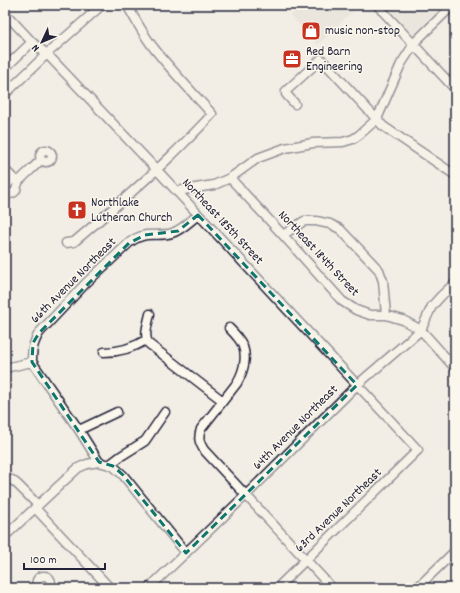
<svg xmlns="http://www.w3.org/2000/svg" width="460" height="593" font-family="Dekko,sans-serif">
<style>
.built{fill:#e0dcd6}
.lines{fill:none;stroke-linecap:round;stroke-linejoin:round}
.minor-casing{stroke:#22223b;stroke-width:11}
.minor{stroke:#fbf7ec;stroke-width:8}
.marked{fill:none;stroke:#0f766e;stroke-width:3;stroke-dasharray:8 5;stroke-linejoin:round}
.labels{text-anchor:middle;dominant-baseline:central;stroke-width:3;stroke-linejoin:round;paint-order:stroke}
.poi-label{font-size:13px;fill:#22223b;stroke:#fbf7ec;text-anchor:start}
.street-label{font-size:13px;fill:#22223b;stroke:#fbf7ec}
</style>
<rect width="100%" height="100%" fill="#f2eee5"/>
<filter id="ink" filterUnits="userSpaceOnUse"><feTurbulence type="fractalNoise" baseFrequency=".025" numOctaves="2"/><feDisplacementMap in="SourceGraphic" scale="8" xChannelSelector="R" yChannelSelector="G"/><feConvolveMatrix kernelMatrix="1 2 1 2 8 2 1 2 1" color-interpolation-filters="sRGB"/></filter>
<g filter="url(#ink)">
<path class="built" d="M 302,5 L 359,5 L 318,45 L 290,16 Z
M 384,5 L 444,5 L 413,35 Z"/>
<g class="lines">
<defs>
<path id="minor" d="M 377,5 L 455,89
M 5,13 L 32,42 L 47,54 L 156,169 L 418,450 L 277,588
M 5,68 L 32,42
M 5,94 L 50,51 L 102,5
M 295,104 L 286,94 L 286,91 L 321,59 L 383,126 L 455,175
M40 156a6 6 0 1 1 12 0a6 6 0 1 1-12 0Z
M 5,170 L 17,182
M 13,178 L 7,185 L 5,188 L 6,192 L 10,194 C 19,192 15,187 19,181 C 26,174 34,167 41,160
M 230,178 L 283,235 L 342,301 L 356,310 L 370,315 L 386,315 L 403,320 L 421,330 L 455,368
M 177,191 L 214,185 L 230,178 L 258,158 L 285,148 L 313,143 L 343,142 L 353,139 L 359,135 L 377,119 L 401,64 L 416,41 L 453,5
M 283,235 L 304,221 L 316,221 L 330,224 L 340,229 L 379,270 L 383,281 L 386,315
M 66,243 L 74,242 C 107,214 140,186 171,156 C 185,142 199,129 212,114 C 192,92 171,70 153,47 C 143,34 135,19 127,5
M 150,314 C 148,324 143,336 149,344 L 223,401
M 229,328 C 232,331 235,334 238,338 C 249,351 245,369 237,383 L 201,429 C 198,438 199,442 204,450 L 332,588
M 104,352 C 120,352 133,348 146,340
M 32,362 L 79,430 L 99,462 L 113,466 L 123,475 L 186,553
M 5,368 L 32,362 C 32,349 33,344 39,333 L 86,283 L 129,243 C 134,239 140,236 146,235 C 155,234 163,236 172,233 C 182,230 190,221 198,215
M 79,430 L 117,412
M 109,465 L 121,456 L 145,441 L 165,412
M 12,480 L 17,484 L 38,505
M 35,508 L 110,588
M 5,536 L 78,468 L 87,464 L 99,462
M 37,588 C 32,572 56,572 50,588
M 149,588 L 246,495 L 357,385 L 421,330 L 432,306 L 441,296 L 455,283
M 417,588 L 455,551"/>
</defs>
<use href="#minor" class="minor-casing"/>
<use href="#minor" class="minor"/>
</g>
</g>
<path d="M0 0H460V593H0ZM 198,215 L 357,385 L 186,553 L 123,475 L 113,466 L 99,462 L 32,362 L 33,343 L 39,333 L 129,243 L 145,235 L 178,231 Z" fill="#f2eee5" fill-opacity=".55" fill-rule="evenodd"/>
<path class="marked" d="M 198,215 L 357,385 L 186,553 L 123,475 L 113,466 L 99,462 L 32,362 L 33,343 L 39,333 L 129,243 L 145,235 L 178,231 Z"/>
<defs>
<symbol id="shop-square" viewBox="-11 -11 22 22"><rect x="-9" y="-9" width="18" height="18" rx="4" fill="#c8321e" stroke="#fbf7ec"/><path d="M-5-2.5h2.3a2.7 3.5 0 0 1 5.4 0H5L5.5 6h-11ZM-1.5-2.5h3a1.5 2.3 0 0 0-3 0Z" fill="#fff"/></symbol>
<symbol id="office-square" viewBox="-11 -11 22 22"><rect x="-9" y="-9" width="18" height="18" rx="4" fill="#c8321e" stroke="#fbf7ec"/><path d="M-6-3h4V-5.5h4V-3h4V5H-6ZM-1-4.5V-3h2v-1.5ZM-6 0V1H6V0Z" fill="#fff"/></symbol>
<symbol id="church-square" viewBox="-11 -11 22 22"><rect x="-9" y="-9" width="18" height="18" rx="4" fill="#c8321e" stroke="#fbf7ec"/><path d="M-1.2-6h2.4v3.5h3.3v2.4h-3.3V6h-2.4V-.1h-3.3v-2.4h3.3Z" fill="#fff"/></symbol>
</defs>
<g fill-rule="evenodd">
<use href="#shop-square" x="300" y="20" width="22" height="22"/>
<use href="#office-square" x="281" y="48" width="22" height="22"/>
<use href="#church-square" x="66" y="199" width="22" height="22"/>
</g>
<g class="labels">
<g class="poi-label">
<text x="325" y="31">music non-stop</text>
<text x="306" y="52">Red Barn<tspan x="306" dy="15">Engineering</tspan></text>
<text x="91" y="203">Northlake<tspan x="91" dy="15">Lutheran Church</tspan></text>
</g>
<g class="street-label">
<text transform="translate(222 222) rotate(47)">Northeast 185th Street</text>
<text transform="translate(318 254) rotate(47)">Northeast 184th Street</text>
<text transform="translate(74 281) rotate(-45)">66th Avenue Northeast</text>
<text transform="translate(296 428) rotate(-45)">64th Avenue Northeast</text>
<text transform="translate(339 511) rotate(-44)">63rd Avenue Northeast</text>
</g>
</g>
<rect width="460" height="593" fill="none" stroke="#fbf7ec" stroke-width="20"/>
<rect x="10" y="10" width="440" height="573" fill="none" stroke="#22223b" stroke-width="1.5" filter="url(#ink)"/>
<g transform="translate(42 42) rotate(226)" stroke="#fbf7ec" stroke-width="3" paint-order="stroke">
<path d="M0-3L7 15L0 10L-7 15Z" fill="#22223b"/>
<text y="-6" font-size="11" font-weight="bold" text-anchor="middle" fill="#22223b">N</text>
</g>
<path d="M24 563v6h81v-6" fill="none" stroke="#22223b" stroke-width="2"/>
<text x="30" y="563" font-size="12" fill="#22223b" stroke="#fbf7ec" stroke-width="3" paint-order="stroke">100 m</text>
</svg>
